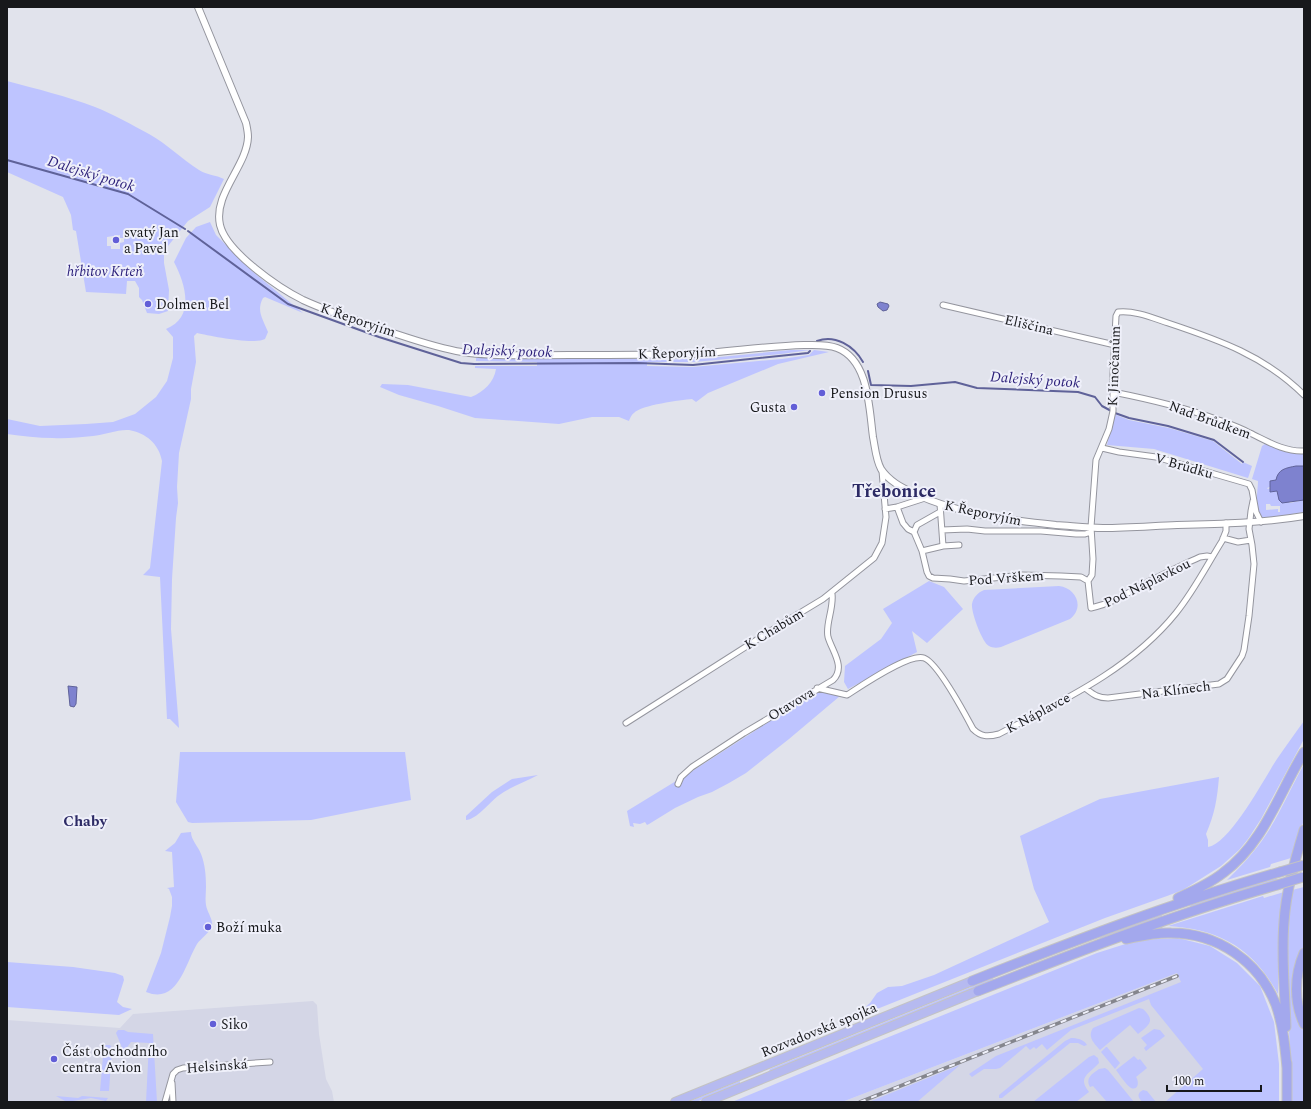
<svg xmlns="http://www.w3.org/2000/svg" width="1311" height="1109" font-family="Spectral,serif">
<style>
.built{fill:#d4d6e6}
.green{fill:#bec4ff;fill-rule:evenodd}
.water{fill:#7e82cf;stroke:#5f6299}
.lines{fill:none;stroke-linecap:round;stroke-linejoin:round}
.stream{stroke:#5f6299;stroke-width:2}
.minor-casing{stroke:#94959e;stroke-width:7}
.tertiary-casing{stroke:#94959e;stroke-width:8}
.trunk-casing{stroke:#c3c3c4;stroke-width:10}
.motorway-casing{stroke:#c3c3c4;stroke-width:11}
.minor{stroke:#fff;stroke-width:5}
.tertiary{stroke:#fff;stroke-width:6}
.trunk{stroke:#b6baf0;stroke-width:8}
.motorway{stroke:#a3a8ed;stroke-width:9}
.rail-casing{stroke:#85868d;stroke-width:3.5}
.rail{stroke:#eff0fa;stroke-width:2;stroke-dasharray:6;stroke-linecap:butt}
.motorway-bridge-casing{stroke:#c3c3c4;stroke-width:11;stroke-linecap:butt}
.motorway-bridge{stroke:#a3a8ed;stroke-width:9}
.poi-dot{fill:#625ed7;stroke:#eff0fa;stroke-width:1.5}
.labels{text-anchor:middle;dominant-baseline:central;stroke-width:4;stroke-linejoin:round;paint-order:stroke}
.poi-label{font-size:14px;fill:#17181b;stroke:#eff0fa;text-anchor:start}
.park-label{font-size:14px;font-style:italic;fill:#2c217b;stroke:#eff0fa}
.street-label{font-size:14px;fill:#17181b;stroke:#eff0fa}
.water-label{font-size:15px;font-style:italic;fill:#2b1f79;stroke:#eff0fa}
.neighbourhood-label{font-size:15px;font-weight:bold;fill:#2c2a65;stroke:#eff0fa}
.district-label{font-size:18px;font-weight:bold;fill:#2c2a65;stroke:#eff0fa}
</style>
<rect width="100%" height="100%" fill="#e1e3ec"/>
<path class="built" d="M 1177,973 L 1267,1102 L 842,1102 Z
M 313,1001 L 317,1005 L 319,1034 L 326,1079 L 332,1091 L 334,1102 L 7,1102 L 7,1020 L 120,1028 L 133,1014 Z"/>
<path class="green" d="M 7,81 C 37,89 66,96 95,107 C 113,114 132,125 149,134 C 167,144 182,159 199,170 C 207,175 216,175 224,179 L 210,207 L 188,221 L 164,251 L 164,263 L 169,290 L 168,311 L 159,314 L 147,313 L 142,300 L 139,297 L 139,288 L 135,281 L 127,281 L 126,294 L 86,292 L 76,231 L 73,230 L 71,215 L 63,197 L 7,172 ZM 120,235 L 120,238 L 124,238 L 124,242 L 120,243 L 120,249 L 111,249 L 111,246 L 107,246 L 107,237 Z
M 210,222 L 216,235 L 252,271 L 303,313 L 265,297 L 263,298 C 256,311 263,319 268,332 L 265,339 C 254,345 210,336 197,333 L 194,336 L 196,362 L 191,389 L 191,399 L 179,453 L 177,487 L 178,503 L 176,518 L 172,579 L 171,629 L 179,728 L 170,719 L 167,719 L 160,577 L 143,575 L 150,568 L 162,461 C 159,444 146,433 129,430 C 119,429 103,435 93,436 C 80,437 66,439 53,438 C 38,438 22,436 7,434 L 7,419 L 40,426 L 86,424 L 113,422 L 135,414 L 156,397 L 167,381 L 173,358 L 173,337 L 166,329 C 196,317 185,283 174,262 L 186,238 L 196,227 Z
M 791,350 L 810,350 L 781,354 L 694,362 L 647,362 L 647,366 L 693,367 L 782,359 L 809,355 L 814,350 L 829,352 L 778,364 L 708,393 L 696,402 L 692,399 C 681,400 641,405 634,413 C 632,414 630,418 629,421 L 619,417 L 592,417 L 559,424 L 475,418 L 438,406 L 399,395 L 380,387 L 382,384 L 408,385 L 471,397 C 484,392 494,382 496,369 L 475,368 L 475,366 L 537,366 L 537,362 L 476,361 L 476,358 L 608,358 L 666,360 L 720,357 Z
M 1114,414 L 1129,420 L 1169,428 L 1213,441 L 1242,464 L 1243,462 L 1252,466 L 1248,478 L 1154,449 L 1107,445 Z
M 1265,444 L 1298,454 L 1304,454 L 1304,466 L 1301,466 L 1276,480 L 1270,481 L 1270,487 L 1267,488 L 1268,489 L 1270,488 L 1271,492 L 1277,491 L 1290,503 L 1304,500 L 1304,512 L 1263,519 C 1253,512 1258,492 1258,481 L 1252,479 L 1262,446 ZM 1266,504 L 1270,504 L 1271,506 L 1280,506 L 1280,512 L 1278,512 L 1278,509 L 1266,510 Z
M 929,581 L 944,587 L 963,609 L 927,643 L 912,631 L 917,652 L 848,689 L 844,682 L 845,666 L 881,639 L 892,623 L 883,609 Z
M 1059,586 C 1076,588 1085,607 1070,619 L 1001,647 C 997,648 992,648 989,646 C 982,642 971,612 972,604 C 973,598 977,593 984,590 Z
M 819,692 L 823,692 L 840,696 L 789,739 L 746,773 L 729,783 L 712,792 L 698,797 L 675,808 L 649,824 L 647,825 L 645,822 L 640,824 L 633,823 L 634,827 L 630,826 L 627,811 L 694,770 L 803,700 Z
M 1304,721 L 1304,739 L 1261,819 L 1248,839 L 1239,850 L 1221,866 L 1183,890 L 1167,896 L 1105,918 L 867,1013 L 861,1011 L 870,1003 L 877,993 L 888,987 L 902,986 L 934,975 L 1049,922 L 1034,889 L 1020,836 L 1100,799 L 1219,777 C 1217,800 1215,813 1206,834 L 1208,840 L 1208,847 C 1230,844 1265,777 1277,759 C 1286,746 1295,733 1304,721 Z
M 180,752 L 405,752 L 411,800 L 311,820 L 192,823 L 188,822 L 176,802 Z
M 1304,764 L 1304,820 L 1291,858 L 1271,864 L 1270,867 L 1227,880 C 1238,869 1249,858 1258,846 C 1277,821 1289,791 1304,764 Z
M 538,775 C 525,782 510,787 498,796 C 490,802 476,820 466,820 L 466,816 L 492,792 L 512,779 Z
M 191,832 C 191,840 198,846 201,854 C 205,864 206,875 206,887 C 206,893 205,899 206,905 C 207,912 213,919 212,925 C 210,933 201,938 197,944 C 185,964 178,1005 146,992 L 161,953 L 170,917 L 172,906 L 172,897 L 169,889 L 167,888 L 174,887 L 172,852 L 165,851 L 175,843 L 181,833 Z
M 1276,878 L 1277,881 L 1190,907 L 1191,904 Z
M 1304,887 L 1304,947 L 1299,957 L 1298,1017 L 1304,1033 L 1304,1102 L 1291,1102 L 1291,1073 L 1286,966 L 1289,914 L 1292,890 Z
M 1284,892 L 1278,931 L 1278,994 C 1253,948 1219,929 1168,926 L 1263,896 L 1264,898 Z
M 1162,914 L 1162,917 L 1100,939 L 1100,937 Z
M 1178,938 L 1210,946 L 1237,963 L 1260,986 L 1274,1022 L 1279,1064 L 1279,1102 L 1165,1102 L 1203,1069 L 1151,1005 L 1149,999 L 1071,1030 L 1047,1050 L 1042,1044 L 1036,1049 L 1034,1047 L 1030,1050 L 1026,1046 L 1000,1068 L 996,1069 L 984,1069 L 972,1077 L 969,1074 L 996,1056 L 1181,982 L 1177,973 L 842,1102 L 732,1102 L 859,1049 L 1097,953 L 1138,940 Z
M 7,962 L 73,967 L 115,973 L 123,976 L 124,980 L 117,1002 L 123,1007 L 132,1009 L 119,1015 L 7,1007 Z
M 993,978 L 994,980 L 770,1072 L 769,1071 L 770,1069 Z
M 1139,1008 L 1143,1009 C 1156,1021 1149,1025 1138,1034 L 1130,1025 L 1100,1050 C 1094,1043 1087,1037 1093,1028 Z
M 1154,1029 L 1160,1030 L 1165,1036 L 1146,1051 L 1144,1048 L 1147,1045 L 1141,1038 Z
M 118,1030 L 124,1030 L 128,1032 L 153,1034 L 157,1102 L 146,1102 L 149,1043 L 131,1042 L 125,1050 L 123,1050 L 116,1033 Z
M 1071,1038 C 1076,1038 1084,1039 1087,1045 L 1084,1046 L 1078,1043 L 1070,1043 L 1002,1098 L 999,1098 L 999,1095 L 1065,1041 Z
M 104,1045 L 110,1045 L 112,1048 L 109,1091 L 100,1091 Z
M 1106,1047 L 1107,1047 L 1120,1063 L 1115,1069 L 1101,1052 Z
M 1094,1055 L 1098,1058 L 1099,1063 C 1089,1074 1077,1077 1089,1092 L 1076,1102 L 1033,1102 L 1089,1057 Z
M 1134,1056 L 1138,1060 L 1140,1059 L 1147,1068 L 1136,1077 C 1139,1081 1139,1091 1131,1088 C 1127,1086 1119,1074 1116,1070 Z
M 960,1065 L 917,1102 L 869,1102 Z
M 1099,1069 L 1105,1068 L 1108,1070 L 1134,1102 L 1107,1102 L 1093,1086 L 1090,1087 C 1085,1078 1092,1074 1099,1069 Z
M 740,1081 L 740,1084 L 696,1102 L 688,1102 Z
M 1143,1090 L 1147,1091 L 1156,1102 L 1142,1102 C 1139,1098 1137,1096 1140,1092 Z
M 56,1096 L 78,1098 L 82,1096 L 108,1098 L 106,1101 L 91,1098 L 67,1102 Z"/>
<path class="water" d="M 880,302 L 888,304 L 889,306 L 887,310 L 883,311 L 878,307 L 877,304 Z
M 1296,466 L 1304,466 L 1304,500 L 1282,503 L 1279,500 L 1277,491 L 1270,492 L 1270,481 L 1276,480 C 1278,469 1286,468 1296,466 Z
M 68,686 L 77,687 L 76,704 L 74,707 L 70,706 Z"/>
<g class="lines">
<path class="stream" d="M 7,160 L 128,194 L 185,229
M 188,231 L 288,304 L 379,337 L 461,363 L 474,364 L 638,363 L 693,365 L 808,353 L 810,351
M 817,341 C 835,334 854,346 863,362
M 868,371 L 871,385 L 911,386 L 955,382 L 977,388 L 1078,392 L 1095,397 L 1102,406 L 1115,413 L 1129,418 L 1168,426 L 1214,440 L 1243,462"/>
<defs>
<path id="minor" d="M 943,305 L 1115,345
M 1113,392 C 1148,399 1183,407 1216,419 C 1227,423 1239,427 1250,433 C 1267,441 1284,452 1304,451
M 1102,448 L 1119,452 L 1156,457 L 1249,484 L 1252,490 L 1256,512 L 1261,522
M 940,504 L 943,546
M 897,507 L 903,523 L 908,529 L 914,532 L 922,551 L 927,572 L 929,576 L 933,578 L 950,579 L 964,581 L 1022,575 L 1061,576 L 1081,577 L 1088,581
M 885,509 L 897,507 L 925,498
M 942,530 L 967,529 L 985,531 L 1041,531 L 1076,534 L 1085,534 L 1091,532
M 914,532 L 917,525 L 940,512
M 1223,538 L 1238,542 L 1251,540
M 922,551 L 943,546 L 959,545
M 1212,557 L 1207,556 L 1200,557 C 1184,564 1168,572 1152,580 C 1132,590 1114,603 1091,608 L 1088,581 L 1092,575 L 1093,559 L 1091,527 L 1096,460 L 1109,429 L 1113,411 L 1113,374 L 1116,316 L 1118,312 C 1134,310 1153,318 1168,323 C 1219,340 1265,356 1304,395
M 817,688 L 847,695 C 861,686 909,653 924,658 C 938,663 965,714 973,729 C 981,737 988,737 999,734 C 1062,701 1130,670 1176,613 C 1194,591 1207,565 1222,541 L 1226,531 L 1226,523
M 1085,688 C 1093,694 1097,698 1108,698 L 1219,684 L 1227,679 L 1242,656 L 1244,650 L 1249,616 L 1254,564 L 1252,545 L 1249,529 L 1251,511 L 1253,501
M 626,723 L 780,625 L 823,599 L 874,558 L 882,543 L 886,517 L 882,471
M 678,784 L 681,777 L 692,767 L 744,733 L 833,680 C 846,667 832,651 828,637 C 825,625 834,608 832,594
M 172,1083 L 173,1102
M 165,1102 L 173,1074 L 177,1070 L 183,1068 L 270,1062"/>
<path id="tertiary" d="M 198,7 L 246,123 C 247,128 248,132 248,137 C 247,166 213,194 220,225 C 226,252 279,288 303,300 C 329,312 357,321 384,330 C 409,338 436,348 462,352 C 497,357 534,355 569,355 C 609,355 650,355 690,354 C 728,352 766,346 804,345 C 814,345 827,344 837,348 C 869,360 869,408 873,437 C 875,447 876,460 881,469 C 889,481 901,487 913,493 C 958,514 1008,520 1056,525 C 1072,526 1088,528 1103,528 C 1128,528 1152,526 1177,525 C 1220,524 1262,523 1304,516"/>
<path id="trunk" d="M 675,1102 L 972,981
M 706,1102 L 978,991"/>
<path id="motorway" d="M 1178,898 C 1193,891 1209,884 1223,873 C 1264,843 1279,793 1304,752
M 1126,939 C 1141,936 1156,932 1171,933 C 1217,933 1259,961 1276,1005 C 1283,1025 1285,1046 1287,1068
M 1304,953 C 1294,976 1294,1002 1304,1024
M 972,981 C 1073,941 1175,902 1280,872
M 978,991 C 1077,952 1175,914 1277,885
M 1286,1027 C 1285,992 1281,957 1284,922 C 1286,891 1295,860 1304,830
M 1287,1063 L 1287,1102"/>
</defs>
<use href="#minor" class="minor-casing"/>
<use href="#tertiary" class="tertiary-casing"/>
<use href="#trunk" class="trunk-casing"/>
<use href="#motorway" class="motorway-casing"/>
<use href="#minor" class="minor"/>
<use href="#tertiary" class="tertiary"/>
<use href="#trunk" class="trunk"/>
<use href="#motorway" class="motorway"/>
<defs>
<path id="rail" d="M 860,1102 L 1177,976"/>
</defs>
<use href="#rail" class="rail-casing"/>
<use href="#rail" class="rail"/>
<defs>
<path id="motorway-bridge" d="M 1280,872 L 1304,865
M 1277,885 L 1303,877"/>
</defs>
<use href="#motorway-bridge" class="motorway-bridge-casing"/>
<use href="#motorway-bridge" class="motorway-bridge"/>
</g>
<g class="poi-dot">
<circle cx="116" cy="240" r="4"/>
<circle cx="148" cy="304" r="4"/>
<circle cx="822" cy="393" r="4"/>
<circle cx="794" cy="407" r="4"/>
<circle cx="208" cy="927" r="4"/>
<circle cx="213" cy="1024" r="4"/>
<circle cx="54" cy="1059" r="4"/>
</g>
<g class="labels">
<g class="poi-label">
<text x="124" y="232">svatý Jan<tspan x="124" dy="16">a Pavel</tspan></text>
<text x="156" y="304">Dolmen Bel</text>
<text x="830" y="393">Pension Drusus</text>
<text x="786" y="407" text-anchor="end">Gusta</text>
<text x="216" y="927">Boží muka</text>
<text x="221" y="1024">Siko</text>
<text x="62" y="1051">Část obchodního<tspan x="62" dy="16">centra Avion</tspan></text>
</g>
<g class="park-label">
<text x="105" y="271">hřbitov Krteň</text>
</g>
<g class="street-label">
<text transform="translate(358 320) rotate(19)">K Řeporyjím</text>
<text transform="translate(1029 325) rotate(13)">Eliščina</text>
<text transform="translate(677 353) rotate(-2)">K Řeporyjím</text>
<text transform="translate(1114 366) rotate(-88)">K Jinočanům</text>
<text transform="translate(1210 420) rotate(20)">Nad Brůdkem</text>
<text transform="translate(1184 466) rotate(16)">V Brůdku</text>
<text transform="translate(983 513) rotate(12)">K Řeporyjím</text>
<text transform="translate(1006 578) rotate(-4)">Pod Vrškem</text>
<text transform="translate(1147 583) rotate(-26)">Pod Náplavkou</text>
<text transform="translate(774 629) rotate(-31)">K Chabům</text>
<text transform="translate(1176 690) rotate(-7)">Na Klínech</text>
<text transform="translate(791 704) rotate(-31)">Otavova</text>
<text transform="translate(1038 713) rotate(-28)">K Náplavce</text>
<text transform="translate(819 1030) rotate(-22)">Rozvadovská spojka</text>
<text transform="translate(217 1066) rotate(-4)">Helsinská</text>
</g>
<g class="water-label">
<text transform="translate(91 174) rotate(17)">Dalejský potok</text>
<text transform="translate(507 351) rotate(2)">Dalejský potok</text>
<text transform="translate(1035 380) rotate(4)">Dalejský potok</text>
</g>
<g class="neighbourhood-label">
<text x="85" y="821">Chaby</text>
</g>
<g class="district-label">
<text x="894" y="491">Třebonice</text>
</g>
</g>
<rect width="1311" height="1109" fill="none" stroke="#17181b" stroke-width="16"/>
<path d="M1167 1085v6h94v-6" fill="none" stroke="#17181b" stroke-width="2"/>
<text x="1173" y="1085" font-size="12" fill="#17181b" stroke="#eff0fa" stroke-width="3" paint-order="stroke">100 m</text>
</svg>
